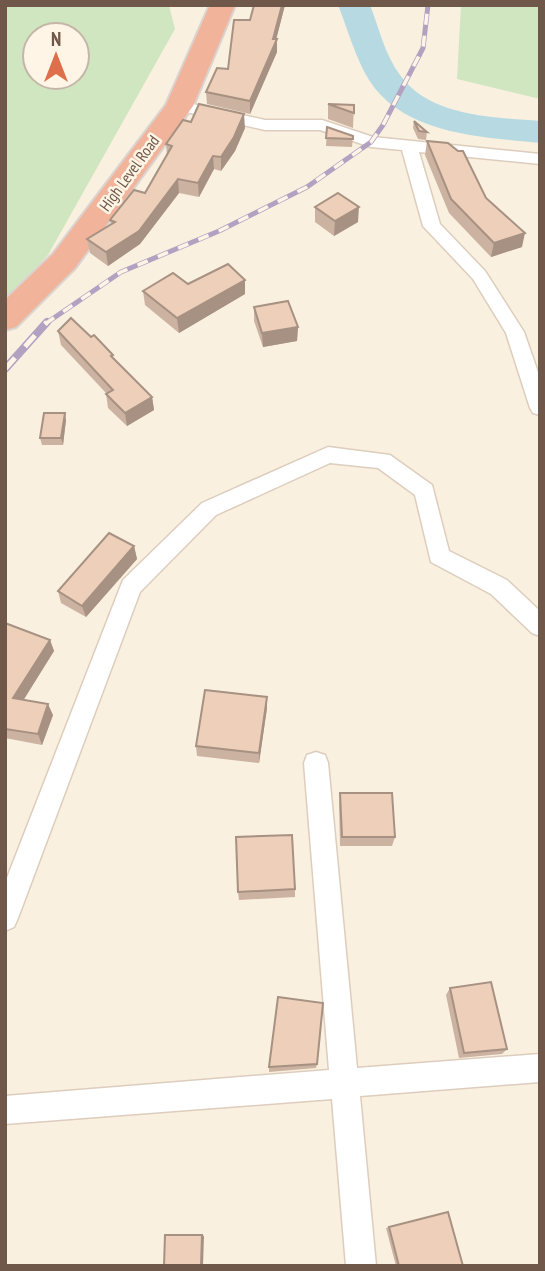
<svg xmlns="http://www.w3.org/2000/svg" width="545" height="1271" font-family="'PT Sans Narrow',sans-serif">
<style>
.green{fill:#cfe6c0;fill-rule:evenodd}
.lines{fill:none;stroke-linecap:round;stroke-linejoin:round}
.river{fill:#b7dae2;fill-rule:evenodd}
.street-casing{stroke:#ddcdbd;stroke-width:3}
.highway-casing{stroke:#dad3d0;stroke-width:4}
.street{fill:#fff;fill-rule:evenodd}
.highway{fill:#f1b39a;fill-rule:evenodd}
.rail-far1-casing{stroke:#b3a1c1;stroke-width:5}
.rail-casing{stroke:#b3a1c1;stroke-width:8}
.rail-far1{stroke:#fef5e6;stroke-width:3.5;stroke-dasharray:11;stroke-linecap:butt}
.rail{stroke:#fef5e6;stroke-width:5;stroke-dasharray:15;stroke-linecap:butt}
.wall{fill:#ccb2a0}
.shaded-wall{fill:#a69182}
.building{fill:#edcfba;stroke:#a69182;stroke-width:2}
.labels{text-anchor:middle;dominant-baseline:central;stroke-width:5;stroke-linejoin:round;paint-order:stroke}
.far-street-label{font-size:16px;fill:#6f5749;stroke:#fef5e6}
</style>
<rect width="100%" height="100%" fill="#faf0e0"/>
<path class="green" d="M 5,5 L 169,5 L 175,29 L 48,255 L 5,300 ZM 35,35 L 77,35 L 77,77 L 35,77 Z
M 461,5 L 540,5 L 540,99 L 457,79 Z"/>
<g class="lines">
<path class="river" d="M 338,5 L 370,5 C 379,28 385,55 400,75 C 430,117 493,117 540,121 L 540,143 C 482,137 404,135 369,80 C 355,57 348,30 338,5 Z"/>
<defs>
<path id="street" d="M 179,101 L 265,120 L 322,120 L 373,137 L 540,154 L 540,164 L 419,152 L 440,224 L 485,271 L 524,332 L 540,378 L 540,415 L 533,413 L 530,408 L 506,333 L 473,279 L 423,226 L 402,150 L 371,147 L 320,130 L 265,130 L 173,109 L 171,106 Z
M 328,447 L 390,455 L 432,485 L 449,551 L 507,580 L 540,611 L 540,636 L 532,633 L 491,594 L 431,562 L 415,495 L 378,468 L 330,463 L 216,515 L 140,592 L 18,918 L 14,927 L 5,931 L 5,883 L 123,580 L 202,503 Z
M 316,752 L 325,755 L 328,763 L 357,1068 L 540,1054 L 540,1082 L 360,1096 L 376,1266 L 346,1266 L 332,1099 L 5,1124 L 5,1096 L 329,1070 L 304,763 L 307,755 Z"/>
<path id="highway" d="M 210,5 L 235,5 L 193,106 L 75,268 L 16,327 L 5,330 L 5,300 L 53,254 L 166,105 Z"/>
</defs>
<use href="#street" class="street-casing"/>
<use href="#highway" class="highway-casing"/>
<use href="#street" class="street"/>
<use href="#highway" class="highway"/>
<defs>
<path id="rail-far1" d="M 45,324 L 121,272 L 219,231 L 307,187 L 371,142 L 383,125 L 423,48 L 428,5"/>
<path id="rail" d="M 5,369 L 47,322"/>
</defs>
<use href="#rail-far1" class="rail-far1-casing"/>
<use href="#rail" class="rail-casing"/>
<use href="#rail-far1" class="rail-far1"/>
<use href="#rail" class="rail"/>
</g>
<path class="wall" d="M 254,5 L 285,5 L 276,39 L 277,52 L 250,114 L 207,104 L 206,92 L 228,69 L 250,20 Z
M 328,104 L 354,105 L 353,128 L 328,119 Z
M 414,121 L 427,132 L 426,140 L 418,139 L 413,128 Z
M 191,122 L 245,128 L 235,151 L 221,171 L 214,169 L 199,197 L 179,193 L 140,244 L 108,266 L 90,253 L 87,239 L 111,224 L 110,220 L 145,193 L 167,155 L 166,144 Z
M 327,127 L 353,136 L 352,147 L 326,146 Z
M 427,141 L 486,198 L 522,247 L 491,257 L 449,213 L 425,155 Z
M 315,207 L 358,222 L 334,236 L 315,222 Z
M 188,284 L 245,294 L 179,333 L 145,305 L 143,291 Z
M 254,307 L 298,327 L 297,341 L 263,347 L 254,321 Z
M 58,331 L 113,359 L 152,397 L 154,410 L 127,426 L 108,408 L 106,393 L 61,345 Z
M 66,420 L 63,445 L 42,445 L 40,438 Z
M 134,546 L 137,559 L 86,617 L 61,603 L 58,591 Z
M 5,623 L 50,640 L 54,651 L 23,700 L 53,715 L 42,745 L 5,738 Z
M 267,697 L 267,708 L 259,763 L 197,756 L 196,746 Z
M 340,793 L 395,837 L 392,846 L 340,846 L 339,803 Z
M 295,889 L 295,897 L 239,900 L 238,892 Z
M 450,988 L 507,1049 L 502,1054 L 459,1058 L 446,995 Z
M 317,1064 L 316,1068 L 269,1072 L 269,1067 Z
M 389,1227 L 463,1266 L 396,1266 L 386,1228 Z"/>
<path class="shaded-wall" d="M 282,5 L 285,5 L 275,44 L 277,39 L 277,52 L 250,114 L 250,101 L 273,39 Z
M 244,114 L 245,128 L 235,151 L 221,171 L 221,157 Z
M 213,156 L 214,169 L 199,197 L 198,183 Z
M 178,179 L 179,193 L 140,244 L 108,266 L 106,252 Z
M 359,207 L 358,222 L 334,236 L 335,221 Z
M 525,233 L 522,247 L 491,257 L 494,243 Z
M 245,280 L 245,294 L 179,333 L 177,318 Z
M 298,327 L 297,341 L 263,347 L 262,333 Z
M 152,397 L 154,410 L 127,426 L 125,413 Z
M 65,413 L 66,420 L 63,445 L 61,438 Z
M 134,546 L 137,559 L 86,617 L 82,606 Z
M 50,640 L 54,651 L 18,709 L 13,698 Z
M 267,697 L 267,708 L 259,763 L 259,753 Z
M 48,704 L 53,715 L 42,745 L 38,734 Z
M 202,1235 L 204,1236 L 203,1266 L 201,1266 Z"/>
<path class="building" d="M 254,5 L 282,5 L 273,39 L 277,39 L 250,101 L 206,92 L 217,68 L 228,69 L 234,20 L 250,20 Z
M 199,104 L 244,114 L 234,137 L 221,157 L 213,156 L 198,183 L 178,179 L 139,231 L 106,252 L 87,239 L 115,222 L 110,220 L 134,190 L 145,193 L 172,146 L 166,144 L 183,120 L 191,122 Z
M 328,104 L 354,105 L 354,113 Z
M 414,121 L 427,132 L 419,131 Z
M 327,127 L 353,136 L 353,139 L 326,138 Z
M 427,141 L 448,143 L 458,151 L 463,151 L 486,198 L 525,233 L 494,243 L 451,199 Z
M 338,193 L 359,207 L 335,221 L 315,207 Z
M 228,264 L 245,280 L 177,318 L 143,291 L 173,273 L 188,284 Z
M 288,301 L 298,327 L 262,333 L 254,307 Z
M 71,318 L 91,337 L 94,335 L 113,355 L 111,356 L 152,397 L 125,413 L 106,394 L 113,390 L 58,331 Z
M 44,413 L 65,413 L 61,438 L 40,438 Z
M 109,533 L 134,546 L 82,606 L 58,591 Z
M 5,623 L 50,640 L 13,698 L 48,704 L 38,734 L 5,729 Z
M 205,690 L 267,697 L 259,753 L 196,746 Z
M 340,793 L 392,793 L 395,837 L 342,837 Z
M 292,835 L 295,889 L 238,892 L 236,837 Z
M 491,982 L 507,1049 L 464,1053 L 450,988 Z
M 278,997 L 323,1003 L 317,1064 L 269,1067 Z
M 448,1212 L 463,1266 L 399,1266 L 389,1227 Z
M 165,1235 L 202,1235 L 201,1266 L 164,1266 Z"/>
<g class="labels">
<g class="far-street-label">
<text transform="translate(129 173) rotate(-54)">High Level Road</text>
</g>
</g>
<rect width="545" height="1271" fill="none" stroke="#6f5749" stroke-width="14"/>
<g transform="translate(56 56)"><circle r="33" fill="#fef5e6" stroke="#c5b6a7" stroke-width="2"/>
<path d="M0-5L12 26L0 18L-12 26Z" fill="#dd6f4d"/>
<text y="-10" font-size="19" font-weight="bold" text-anchor="middle" fill="#6f5749">N</text>
</g>
</svg>
